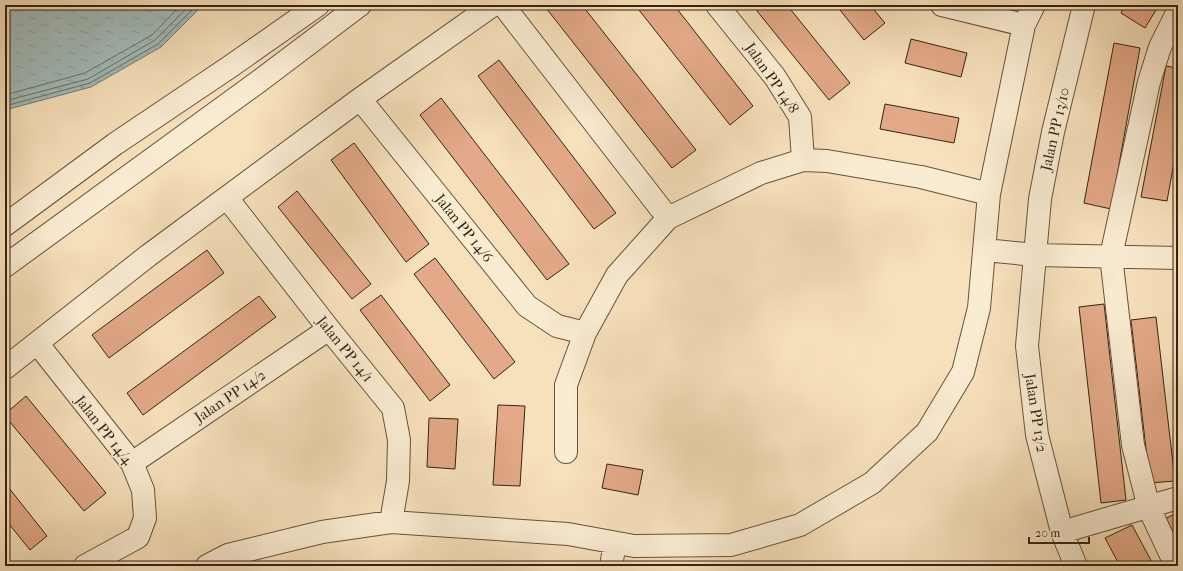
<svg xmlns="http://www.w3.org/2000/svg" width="1183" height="571" font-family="'IM FELL French Canon',serif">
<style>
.water{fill:url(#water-ripples);stroke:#777e77}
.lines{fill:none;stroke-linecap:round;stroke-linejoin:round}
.shore{stroke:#6c6f66;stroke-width:1}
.building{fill:#e3a988;stroke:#372310}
.minor-casing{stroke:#67523b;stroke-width:24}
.minor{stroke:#faecd3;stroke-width:22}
.labels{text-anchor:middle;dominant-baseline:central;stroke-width:3.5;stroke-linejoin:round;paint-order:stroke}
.street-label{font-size:15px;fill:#372310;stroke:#faecd3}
</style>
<defs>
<pattern id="water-ripples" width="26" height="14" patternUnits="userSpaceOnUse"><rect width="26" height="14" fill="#a2bbbb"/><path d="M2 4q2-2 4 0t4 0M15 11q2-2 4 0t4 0" fill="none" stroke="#8ca0a0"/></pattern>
</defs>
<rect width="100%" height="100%" fill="#f7e1bc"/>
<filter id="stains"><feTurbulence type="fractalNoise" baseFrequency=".005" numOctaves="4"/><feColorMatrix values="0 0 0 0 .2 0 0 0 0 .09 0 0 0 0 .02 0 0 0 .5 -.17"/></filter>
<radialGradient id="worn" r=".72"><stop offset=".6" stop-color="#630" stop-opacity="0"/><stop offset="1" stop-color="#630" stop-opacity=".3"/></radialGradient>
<path class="water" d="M 5,5 L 203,5 L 161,47 L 91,87 L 5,110 Z"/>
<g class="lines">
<path class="shore" d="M 5,95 L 85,73 L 152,35 L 181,5
M 5,101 L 88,79 L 155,40 L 190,5
M 5,106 L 90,83 L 158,44 L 197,5"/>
</g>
<path class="building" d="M 550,5 L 582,5 L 696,150 L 672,168 L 546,8 Z
M 635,5 L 674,5 L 753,106 L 730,125 Z
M 764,5 L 787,5 L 850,83 L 829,100 L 757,11 Z
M 836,5 L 870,5 L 885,23 L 864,40 Z
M 1125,5 L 1159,5 L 1145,28 L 1121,13 Z
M 911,39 L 967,53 L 961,77 L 905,63 Z
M 1114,43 L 1140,48 L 1111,209 L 1084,203 Z
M 499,60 L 616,213 L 594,229 L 478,76 Z
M 1166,66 L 1178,68 L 1178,140 L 1167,201 L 1141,197 Z
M 441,98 L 569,264 L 547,280 L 420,115 Z
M 885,104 L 959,118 L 954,143 L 880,129 Z
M 354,143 L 429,244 L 406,262 L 331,160 Z
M 297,191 L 371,284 L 352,299 L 278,207 Z
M 207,250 L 224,273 L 109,358 L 92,335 Z
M 435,258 L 515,362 L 494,379 L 414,274 Z
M 381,295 L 450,385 L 430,401 L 360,310 Z
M 259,296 L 276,317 L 143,415 L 127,393 Z
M 1104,304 L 1126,500 L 1101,503 L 1079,307 Z
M 1156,317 L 1175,481 L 1150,483 L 1131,320 Z
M 26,396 L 106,493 L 84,511 L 5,416 L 5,414 Z
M 498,405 L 525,406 L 520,486 L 493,485 Z
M 429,418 L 458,419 L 455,469 L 427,467 Z
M 607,464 L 643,470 L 638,495 L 602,488 Z
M 5,483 L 47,536 L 30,550 L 5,519 Z
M 1178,512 L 1178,548 L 1163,520 Z
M 1132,525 L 1154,566 L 1120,566 L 1105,538 Z"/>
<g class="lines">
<defs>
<path id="minor" d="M 503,5 L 668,218
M 717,5 L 775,77 L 800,117 L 803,160
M 942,5 L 1024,25
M 360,99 L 527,306 L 557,326 L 585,333
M 227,198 L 329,329 L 393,408 L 399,440 L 398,481 L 391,522
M 5,225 L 115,144 L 231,66 L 318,5
M 985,250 L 1035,255 L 1178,258
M 5,266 L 258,82 L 360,5
M 37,343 L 132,463 L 143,490 L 145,518 L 138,537 L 85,566
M 5,368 L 149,255 L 360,99 L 493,5
M 566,452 L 566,385 L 585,333 L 617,275 L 668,218 L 761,173 L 803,160 L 827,161 L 921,177 L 989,194
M 132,463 L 329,329
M 1062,532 L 1178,498
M 207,566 L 228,555 L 322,532 L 391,522 L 568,534 L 634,546 L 731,545 L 800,525 L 872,483 L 927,432 L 963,372 L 979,308 L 989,194 L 1024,25 L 1034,5
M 611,566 L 615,543
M 1076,566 L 1062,532 L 1037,435 L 1027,346 L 1040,199 L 1053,132 L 1084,5
M 1176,566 L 1149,508 L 1133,445 L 1111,256 L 1149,82 L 1160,47 L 1178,11"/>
</defs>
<use href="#minor" class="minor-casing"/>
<use href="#minor" class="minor"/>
</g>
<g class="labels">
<g class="street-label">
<text transform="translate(772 78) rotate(55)">Jalan PP 14/8</text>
<text transform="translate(1055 129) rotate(-77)">Jalan PP 13/10</text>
<text transform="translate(464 228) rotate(51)">Jalan PP 14/6</text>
<text transform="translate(345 349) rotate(51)">Jalan PP 14/1</text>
<text transform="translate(230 396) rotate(-34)">Jalan PP 14/2</text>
<text transform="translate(1036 413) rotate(81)">Jalan PP 13/2</text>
<text transform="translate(104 430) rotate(52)">Jalan PP 14/4</text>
</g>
</g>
<rect width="1183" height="571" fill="none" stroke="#f7e1bc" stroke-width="20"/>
<rect x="6" y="6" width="1171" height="559" fill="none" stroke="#372310" stroke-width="2"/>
<rect x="10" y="10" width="1163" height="551" fill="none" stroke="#372310"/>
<path d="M1029 537v6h60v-6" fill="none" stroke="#372310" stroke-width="2"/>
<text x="1035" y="537" font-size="12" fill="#372310" stroke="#faecd3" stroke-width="3" paint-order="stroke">20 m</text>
<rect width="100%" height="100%" filter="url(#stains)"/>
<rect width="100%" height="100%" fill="url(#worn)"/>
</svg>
